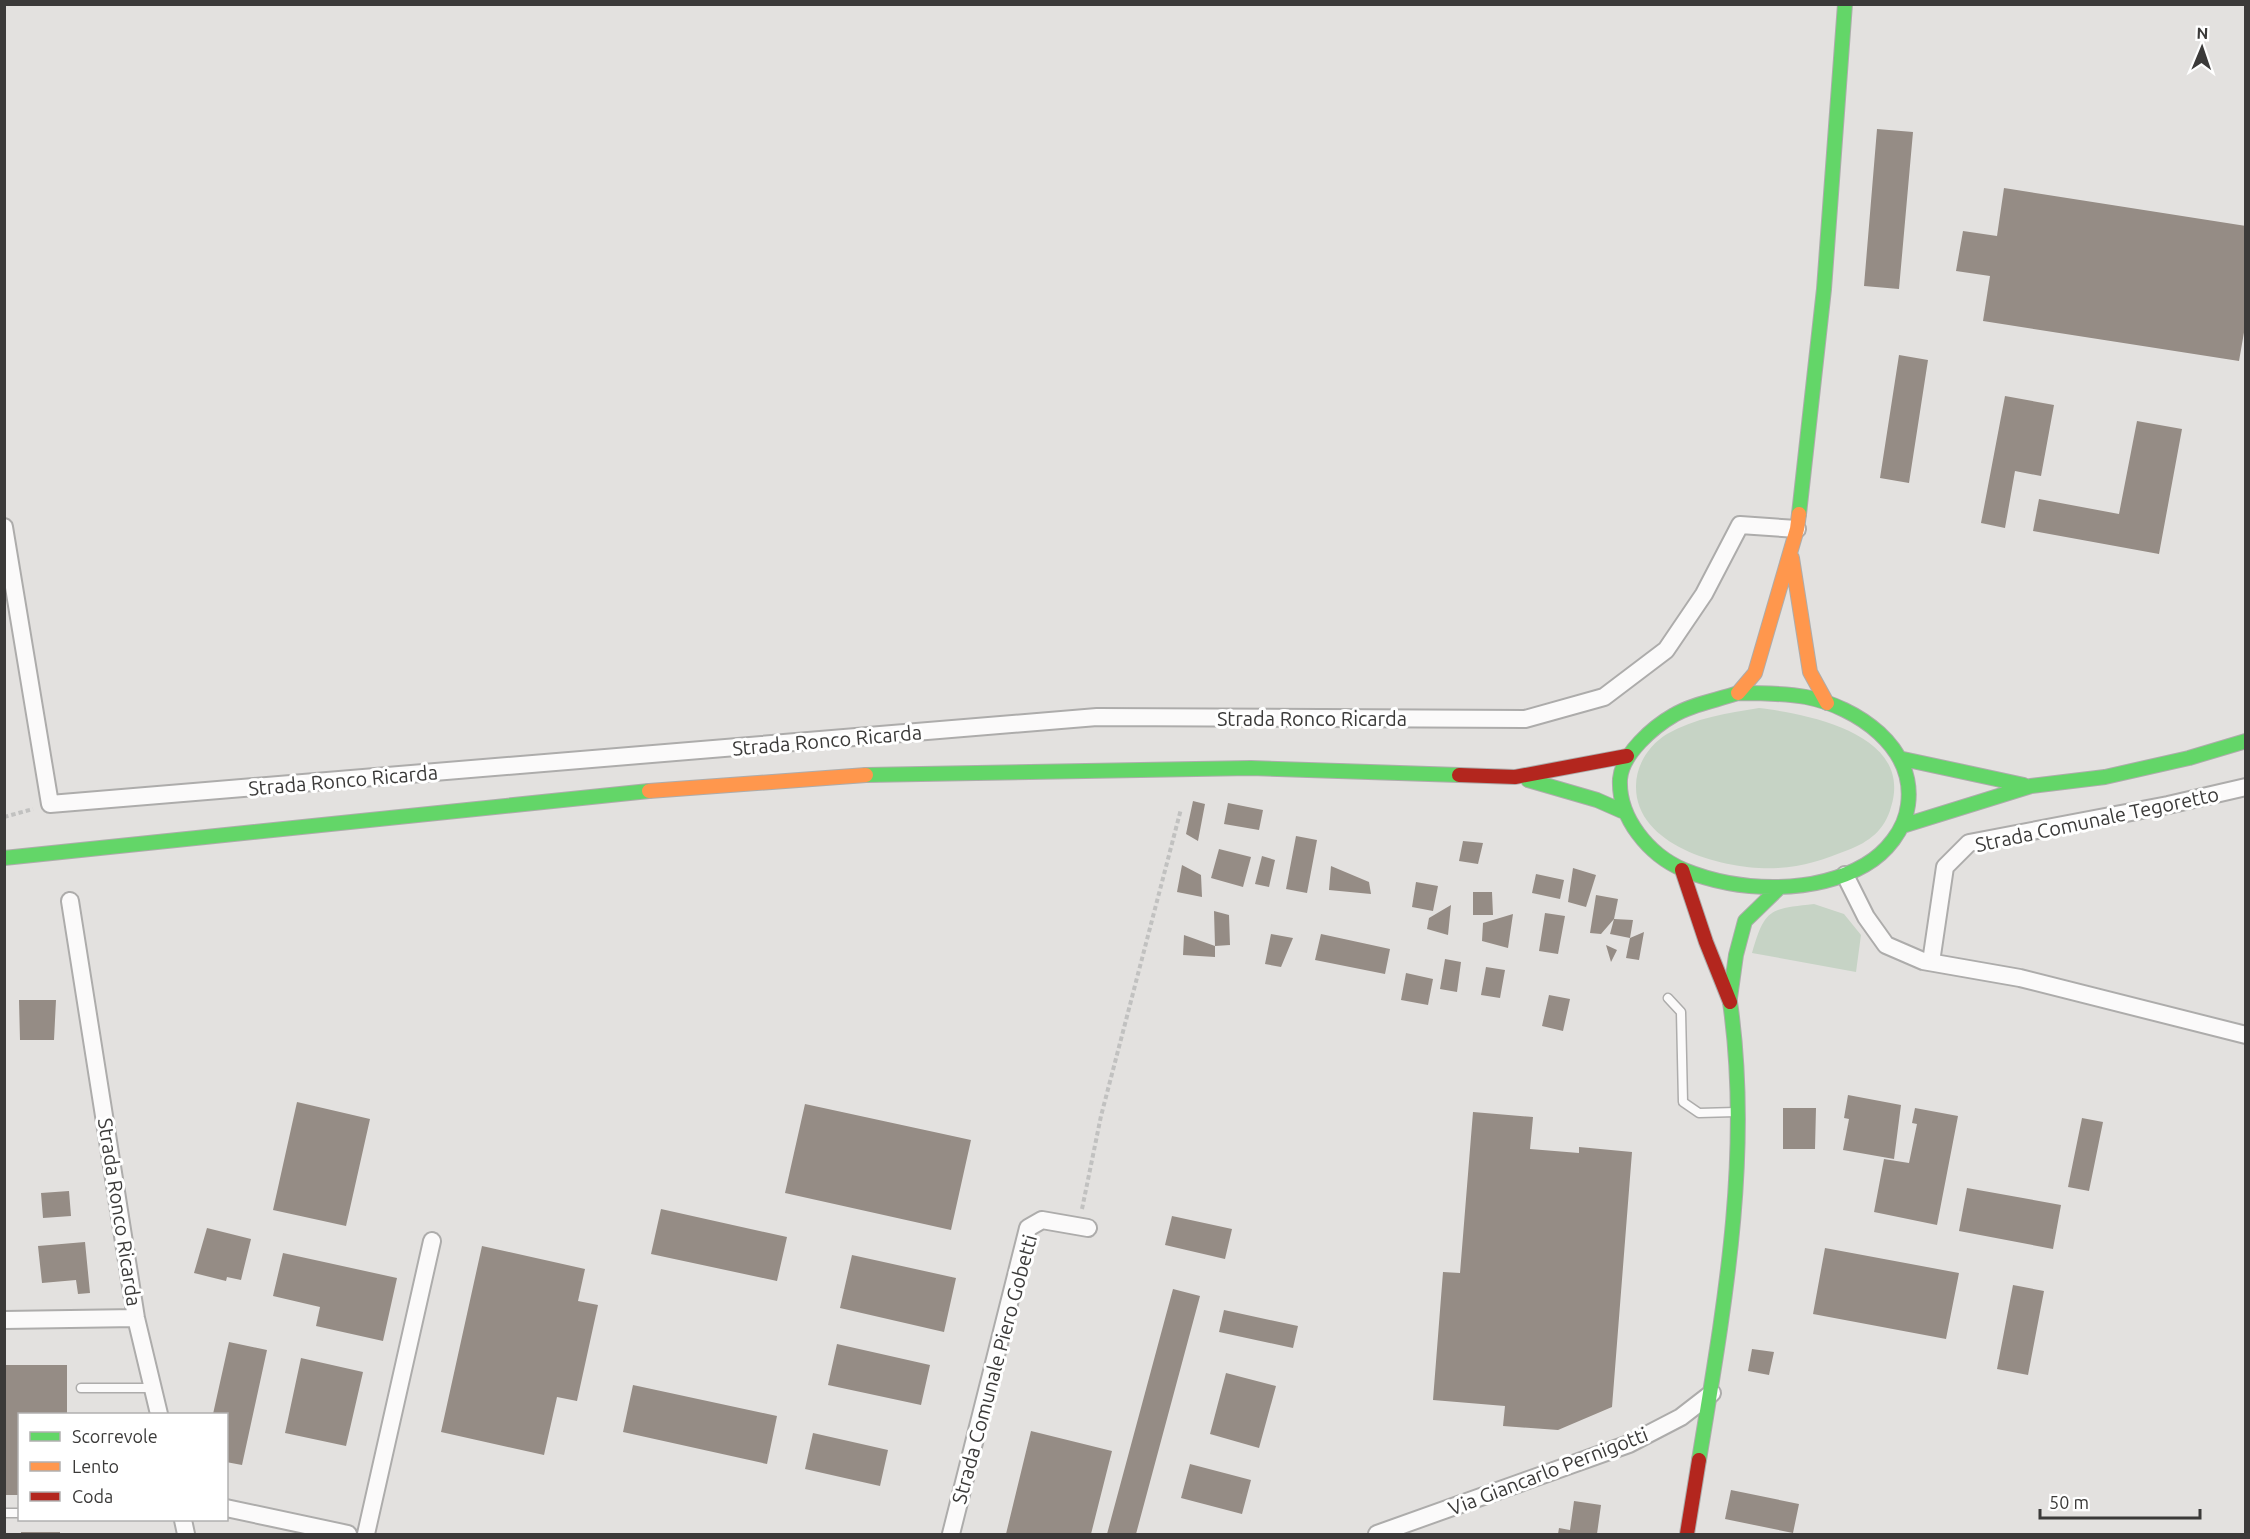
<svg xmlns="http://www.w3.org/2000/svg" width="2250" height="1539" font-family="Ubuntu,sans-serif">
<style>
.green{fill:#c6d3c5}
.building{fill:#958c85}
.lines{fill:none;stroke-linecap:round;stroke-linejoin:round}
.lane-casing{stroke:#adacab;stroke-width:11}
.street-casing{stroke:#adacab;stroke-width:20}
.fast-casing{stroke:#adacab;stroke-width:16}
.slow-casing{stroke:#adacab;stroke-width:16}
.jam-casing{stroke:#adacab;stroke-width:16}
.path{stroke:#c1c1c0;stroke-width:4;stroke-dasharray:4.5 3;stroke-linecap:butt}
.lane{stroke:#fbfafa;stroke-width:8}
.street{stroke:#fbfafa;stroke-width:16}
.fast{stroke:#63d668;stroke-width:14}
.slow{stroke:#ff974d;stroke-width:14}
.jam{stroke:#b3261e;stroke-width:14}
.labels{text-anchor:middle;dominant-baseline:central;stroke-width:6;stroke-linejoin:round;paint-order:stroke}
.street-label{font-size:20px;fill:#3b3a39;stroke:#fff}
</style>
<rect width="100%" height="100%" fill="#e3e1df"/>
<path class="green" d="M 1759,708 C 1808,714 1914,734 1891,807 C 1885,830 1869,842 1848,850 C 1825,859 1803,867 1778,868 C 1729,871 1635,848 1636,786 C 1636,765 1649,745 1667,734 C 1695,718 1727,713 1759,708 Z
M 1814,904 L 1844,914 L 1861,935 L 1856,972 L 1752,953 C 1765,908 1770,909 1814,904 Z"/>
<path class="building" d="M 1877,129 L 1913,132 L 1899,289 L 1864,286 Z
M 2004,188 L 2246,226 L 2246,321 L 2239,361 L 1983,321 L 1990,276 L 1956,271 L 1963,231 L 1997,236 Z
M 1899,355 L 1928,360 L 1909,483 L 1880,478 Z
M 2005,396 L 2054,405 L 2041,476 L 2015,471 L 2005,528 L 1981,523 Z
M 2137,421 L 2182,429 L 2159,554 L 2033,531 L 2039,499 L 2119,514 Z
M 1193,801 L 1205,804 L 1198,841 L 1186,834 Z
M 1228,803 L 1263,810 L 1259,830 L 1224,824 Z
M 1296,836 L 1317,840 L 1307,893 L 1286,889 Z
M 1463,841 L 1483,843 L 1478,864 L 1459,861 Z
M 1219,849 L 1251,857 L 1243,887 L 1211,878 Z
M 1262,856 L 1275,860 L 1269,887 L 1255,884 Z
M 1182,865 L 1201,875 L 1202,897 L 1177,892 Z
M 1331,866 L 1369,882 L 1371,894 L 1329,890 Z
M 1573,868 L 1596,875 L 1586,907 L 1568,902 Z
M 1536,874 L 1564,880 L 1560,899 L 1532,893 Z
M 1416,882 L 1438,886 L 1433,911 L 1412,907 Z
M 1473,892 L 1492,892 L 1493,915 L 1473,915 Z
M 1596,895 L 1618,899 L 1614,919 L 1601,934 L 1590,933 Z
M 1451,905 L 1448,935 L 1427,929 L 1429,918 Z
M 1214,911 L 1229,915 L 1230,945 L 1215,946 L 1215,957 L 1183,955 L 1184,935 L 1215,946 Z
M 1545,913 L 1565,916 L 1558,954 L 1539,951 Z
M 1513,914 L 1508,948 L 1482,941 L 1483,923 Z
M 1614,919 L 1633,920 L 1630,938 L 1644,932 L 1639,960 L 1626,958 L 1630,938 L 1610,934 Z
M 1271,934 L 1293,938 L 1281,967 L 1265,964 Z
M 1321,934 L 1390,949 L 1385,974 L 1315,960 Z
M 1606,945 L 1617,950 L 1611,962 Z
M 1445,959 L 1461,962 L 1457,992 L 1440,989 Z
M 1486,967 L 1505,970 L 1500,998 L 1481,995 Z
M 1406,973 L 1433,979 L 1428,1005 L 1401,1000 Z
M 1549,995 L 1570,999 L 1563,1031 L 1542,1026 Z
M 19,1000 L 56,1000 L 54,1040 L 20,1040 Z
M 1848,1095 L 1901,1105 L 1894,1159 L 1843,1150 L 1849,1119 L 1844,1118 Z
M 297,1102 L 370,1119 L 346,1226 L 273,1210 Z
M 805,1104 L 971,1140 L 951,1230 L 785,1193 Z
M 1783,1108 L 1816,1108 L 1815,1149 L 1783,1149 Z
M 1915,1108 L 1958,1116 L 1937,1225 L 1874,1212 L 1884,1159 L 1909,1163 L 1917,1124 L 1912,1123 Z
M 1473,1112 L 1533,1117 L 1530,1149 L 1579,1153 L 1579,1147 L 1632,1152 L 1612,1407 L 1558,1430 L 1503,1426 L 1505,1406 L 1433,1400 L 1443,1272 L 1460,1273 Z
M 2082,1118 L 2103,1122 L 2089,1191 L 2068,1187 Z
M 1967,1188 L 2061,1205 L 2053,1249 L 1959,1231 Z
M 69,1191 L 71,1216 L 43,1218 L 41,1193 Z
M 661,1209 L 787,1237 L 777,1281 L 651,1254 Z
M 1172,1216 L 1232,1229 L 1225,1259 L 1165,1245 Z
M 207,1228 L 251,1239 L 241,1280 L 227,1277 L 226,1281 L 194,1273 Z
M 85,1242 L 90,1293 L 78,1294 L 76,1280 L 42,1283 L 38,1246 Z
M 482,1246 L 585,1269 L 578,1301 L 598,1305 L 577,1401 L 557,1397 L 544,1455 L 441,1432 Z
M 1825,1248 L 1959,1273 L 1946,1339 L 1813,1314 Z
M 283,1253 L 397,1278 L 383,1341 L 316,1326 L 320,1307 L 273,1296 Z
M 852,1255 L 956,1278 L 944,1332 L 840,1308 Z
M 2013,1285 L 2044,1291 L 2028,1375 L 1997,1369 Z
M 1173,1289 L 1200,1296 L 1136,1534 L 1107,1534 Z
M 1224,1310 L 1298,1326 L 1293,1348 L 1219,1332 Z
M 229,1342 L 267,1350 L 242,1465 L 226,1462 L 226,1414 L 213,1414 Z
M 837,1344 L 930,1365 L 921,1405 L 828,1385 Z
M 1752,1349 L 1774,1352 L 1769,1375 L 1748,1371 Z
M 301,1358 L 363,1372 L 346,1446 L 285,1433 Z
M 4,1365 L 67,1365 L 67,1414 L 20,1414 L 20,1495 L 4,1495 Z
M 1226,1373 L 1276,1386 L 1259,1448 L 1210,1434 Z
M 633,1385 L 777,1416 L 767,1464 L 623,1432 Z
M 1031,1431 L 1112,1451 L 1091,1534 L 1006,1534 Z
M 813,1433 L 888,1450 L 880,1486 L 805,1469 Z
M 1190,1464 L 1251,1480 L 1242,1514 L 1181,1498 Z
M 1731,1490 L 1799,1504 L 1793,1533 L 1725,1519 Z
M 1574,1501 L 1601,1505 L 1597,1534 L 1558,1534 L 1559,1528 L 1570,1530 Z
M 21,1532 L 60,1532 L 60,1534 L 21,1534 Z"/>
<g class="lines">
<defs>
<path id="lane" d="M 1668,998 L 1681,1012 L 1683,1102 L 1699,1113 L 1736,1112
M 81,1388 L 153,1388
M 4,1513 L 20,1513"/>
<path id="street" d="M 4,527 L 50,804 L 1097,717 L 1525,719 L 1604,697 L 1666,650 L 1704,594 L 1740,525 L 1797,529
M 1845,875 L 1866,917 L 1886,945 L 1923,961 L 2020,978 L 2246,1035
M 70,901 L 136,1318 L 159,1414
M 1931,962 L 1945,867 L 1969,843 L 2168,805 L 2246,787
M 4,1320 L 136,1318
M 226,1508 L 348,1534
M 183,1520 L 186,1534
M 366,1534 L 432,1241
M 951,1534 L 1028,1228 L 1042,1220 L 1088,1228
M 1377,1534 L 1629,1444 L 1681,1417 L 1712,1393"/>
<path id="fast" d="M 1799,514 L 1824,289 L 1845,4
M 1738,693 C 1761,693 1784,693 1806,697 C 1857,707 1916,747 1908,805 C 1905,830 1886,853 1865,865 C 1813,895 1738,892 1684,870 C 1649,855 1618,818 1620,779 C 1622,754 1653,727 1674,715 C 1692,704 1718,700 1738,693 Z
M 1903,759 L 2024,785
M 866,775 L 1251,768 L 1459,775
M 1528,780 L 1597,800 L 1622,811
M 1902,826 L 2031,786 L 2105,777 L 2189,758 L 2246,741
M 4,858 L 649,791
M 1730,998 L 1736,955 L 1745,921 L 1780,887
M 1699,1460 C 1724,1308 1752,1155 1730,1002"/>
<path id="slow" d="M 1792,558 L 1810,672 L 1827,703
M 1738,693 L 1755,673 L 1797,529 L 1799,514
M 649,791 L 866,775"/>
<path id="jam" d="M 1459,775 L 1515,777 L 1627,756
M 1682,870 L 1706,942 L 1730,1002
M 1687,1534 L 1699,1460"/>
</defs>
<use href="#lane" class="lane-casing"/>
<use href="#street" class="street-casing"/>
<use href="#fast" class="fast-casing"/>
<use href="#slow" class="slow-casing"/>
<use href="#jam" class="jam-casing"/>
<path class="path" d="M 4,817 L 33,809
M 1082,1209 L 1101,1116 L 1181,809"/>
<use href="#lane" class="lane"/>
<use href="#street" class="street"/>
<use href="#fast" class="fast"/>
<use href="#slow" class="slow"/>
<use href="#jam" class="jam"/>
</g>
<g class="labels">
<g class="street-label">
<text x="1312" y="718">Strada Ronco Ricarda</text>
<text transform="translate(827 740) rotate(-5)">Strada Ronco Ricarda</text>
<text transform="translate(343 780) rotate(-5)">Strada Ronco Ricarda</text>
<text transform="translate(2097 819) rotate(-12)">Strada Comunale Tegoretto</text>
<text transform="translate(120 1212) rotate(81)">Strada Ronco Ricarda</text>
<text transform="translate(994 1369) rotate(-75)">Strada Comunale Piero Gobetti</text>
<text transform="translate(1548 1471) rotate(-21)">Via Giancarlo Pernigotti</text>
</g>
</g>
<rect width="2250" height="1539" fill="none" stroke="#3b3a39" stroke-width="12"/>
<rect x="18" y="1413" width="210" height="108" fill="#ffffff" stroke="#b1b0b0" stroke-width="1.5"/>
<rect x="30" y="1432" width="30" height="9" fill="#63d668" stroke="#b1b0b0" stroke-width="1.5"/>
<text x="72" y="1443" font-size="18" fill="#3b3a39">Scorrevole</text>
<rect x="30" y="1462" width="30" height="9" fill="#ff974d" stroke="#b1b0b0" stroke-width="1.5"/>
<text x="72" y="1473" font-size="18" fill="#3b3a39">Lento</text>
<rect x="30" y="1492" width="30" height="9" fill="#b3261e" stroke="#b1b0b0" stroke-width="1.5"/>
<text x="72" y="1503" font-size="18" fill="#3b3a39">Coda</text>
<g transform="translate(2202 48) rotate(2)" stroke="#ffffff" stroke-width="4.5" paint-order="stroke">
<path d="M0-4.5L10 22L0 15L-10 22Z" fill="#3b3a39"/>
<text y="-9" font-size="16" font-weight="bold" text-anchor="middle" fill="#3b3a39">N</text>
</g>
<path d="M2040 1509v9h160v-9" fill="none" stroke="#3b3a39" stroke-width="3"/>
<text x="2049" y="1509" font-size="18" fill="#3b3a39" stroke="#ffffff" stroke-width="4.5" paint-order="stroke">50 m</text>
</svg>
